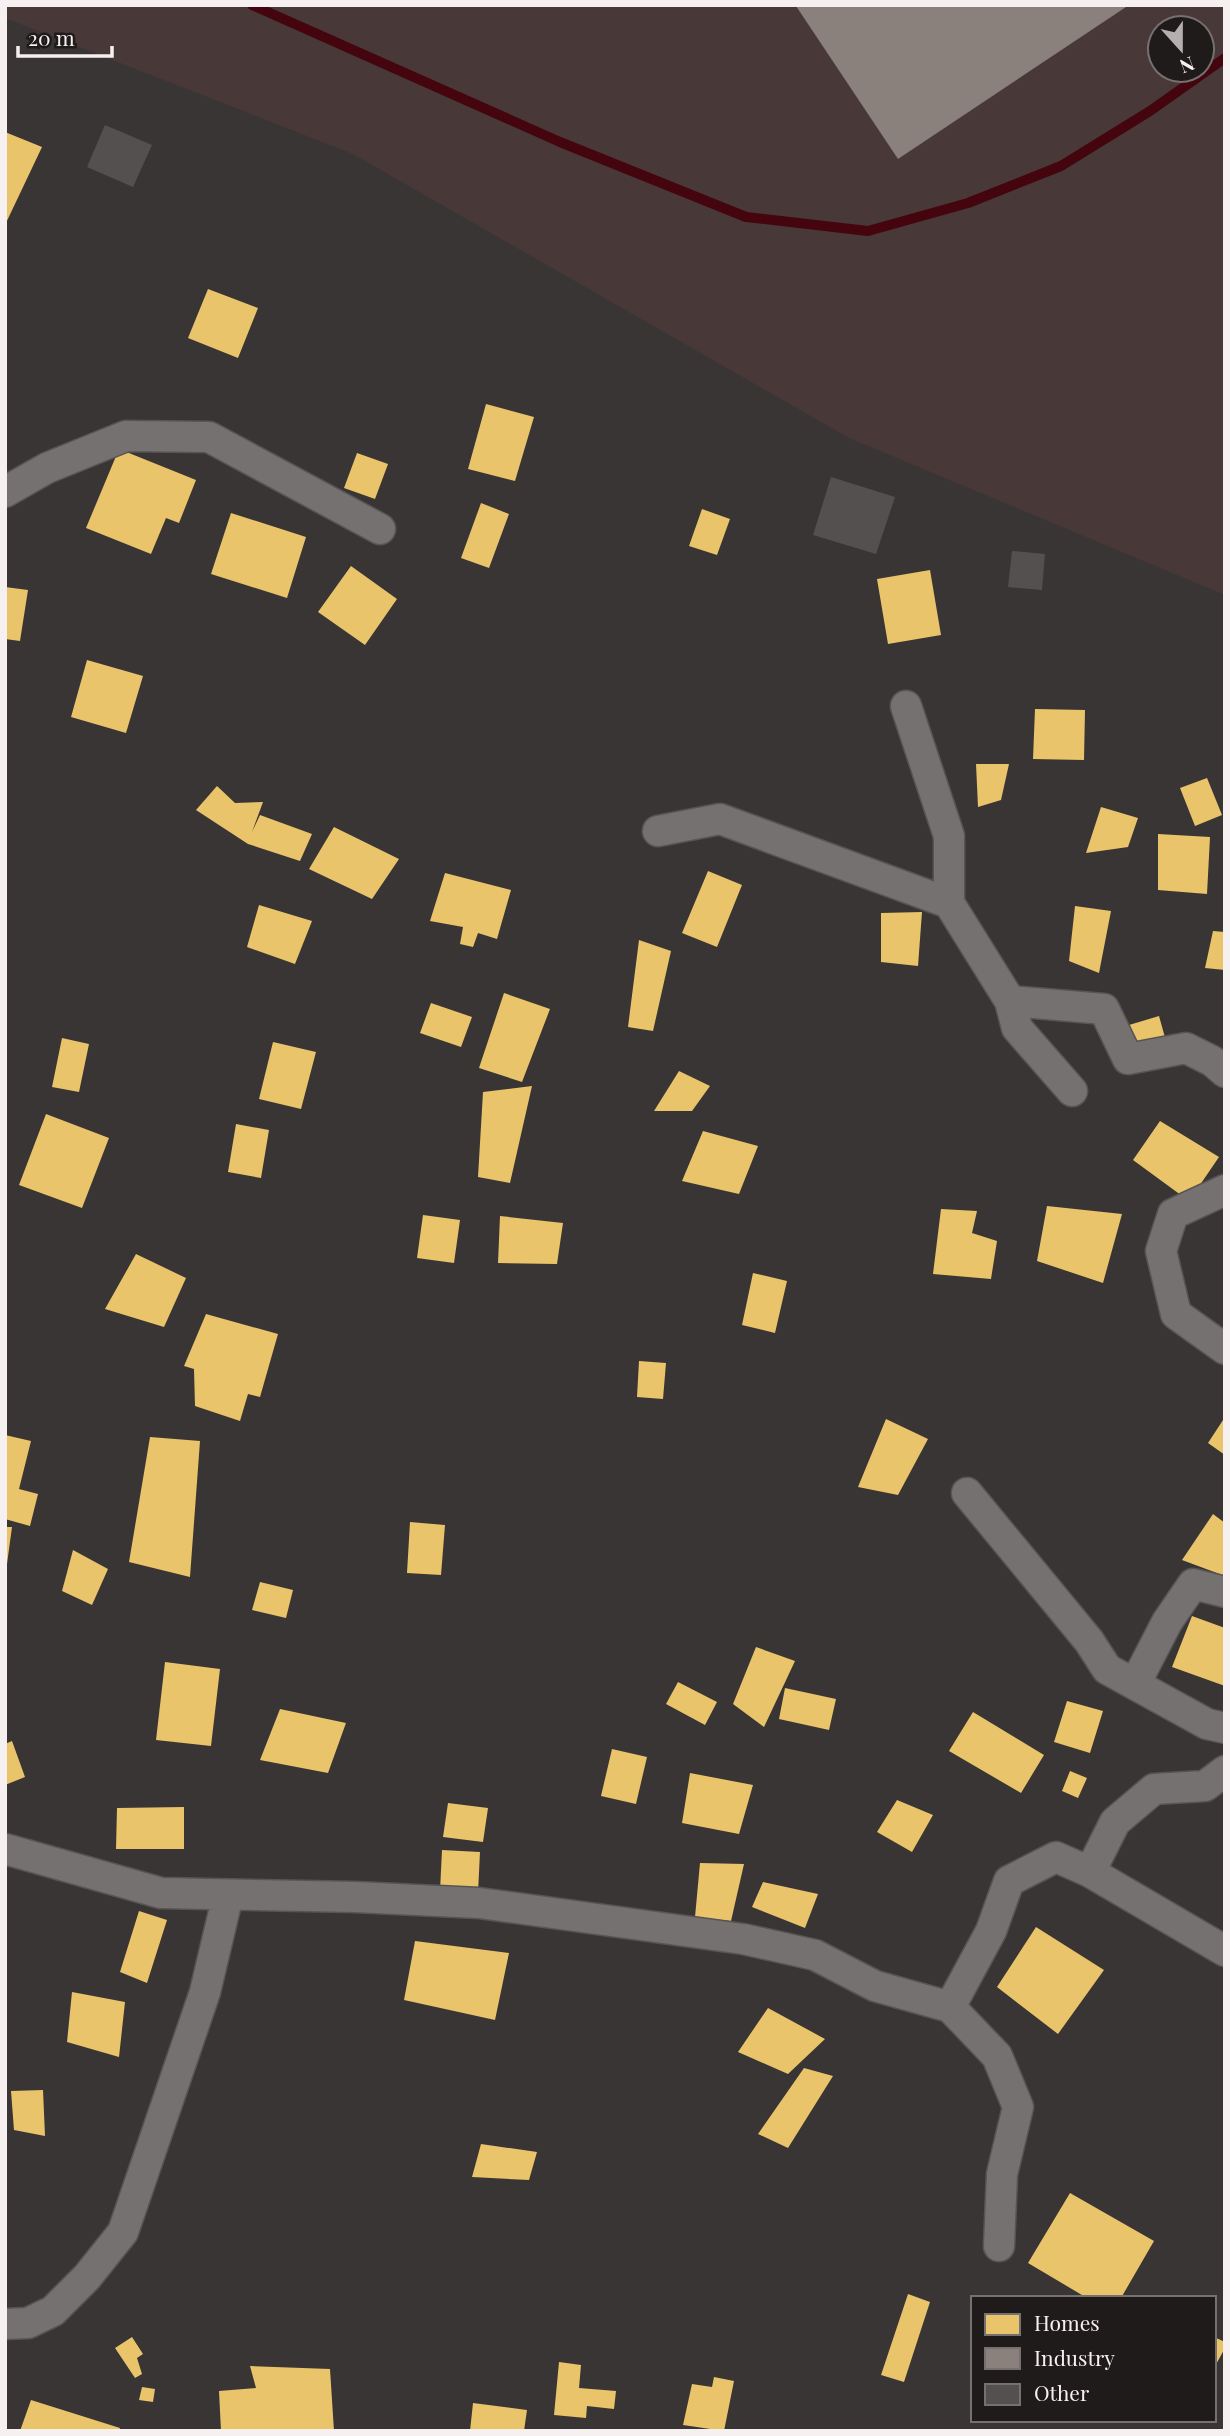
<svg xmlns="http://www.w3.org/2000/svg" width="1230" height="2436" font-family="'Playfair Display',serif">
<style>
.built{fill:#483838;fill-rule:evenodd}
.homes{fill:#e9c46a}
.industry{fill:#8a817c}
.lines{fill:none;stroke-linecap:round;stroke-linejoin:round}
.stream{stroke:#44050f;stroke-width:10}
.building{fill:#555050}
.street-casing{stroke:#595454;stroke-width:33}
.street{stroke:#767171;stroke-width:30}
</style>
<rect width="100%" height="100%" fill="#3a3535"/>
<path class="built" d="M 5,5 L 1225,5 L 1225,595 L 849,438 L 353,154 L 5,18 ZM 1160,28 L 1202,28 L 1202,70 L 1160,70 Z"/>
<path class="homes" d="M 5,132 L 42,147 L 5,225 Z
M 208,289 L 258,308 L 238,358 L 188,338 Z
M 486,404 L 534,417 L 515,481 L 468,469 Z
M 119,449 L 196,480 L 179,523 L 166,518 L 151,554 L 86,528 Z
M 357,453 L 388,464 L 375,499 L 344,488 Z
M 481,503 L 509,514 L 489,568 L 461,558 Z
M 702,509 L 730,519 L 717,555 L 689,546 Z
M 231,513 L 306,537 L 287,598 L 211,574 Z
M 351,566 L 397,599 L 365,645 L 318,612 Z
M 930,570 L 941,635 L 888,644 L 877,579 Z
M 5,587 L 28,590 L 20,641 L 5,639 Z
M 87,660 L 143,676 L 126,733 L 71,717 Z
M 1035,709 L 1085,710 L 1084,760 L 1033,759 Z
M 976,764 L 1009,764 L 1001,800 L 978,807 Z
M 1207,778 L 1222,815 L 1195,826 L 1180,788 Z
M 217,786 L 235,803 L 263,802 L 252,832 L 260,815 L 312,834 L 300,861 L 248,844 L 196,810 Z
M 1101,807 L 1138,818 L 1128,847 L 1086,853 Z
M 334,827 L 399,859 L 372,899 L 309,869 Z
M 1158,834 L 1210,837 L 1207,894 L 1158,890 Z
M 708,871 L 742,885 L 717,947 L 682,933 Z
M 445,873 L 511,890 L 497,939 L 478,933 L 473,947 L 460,944 L 463,927 L 430,921 Z
M 259,905 L 312,921 L 295,964 L 247,947 Z
M 1075,906 L 1111,911 L 1099,973 L 1069,961 Z
M 922,912 L 918,966 L 881,962 L 881,913 Z
M 1213,931 L 1225,932 L 1225,970 L 1205,968 Z
M 639,940 L 671,951 L 653,1031 L 628,1027 Z
M 504,993 L 550,1009 L 522,1082 L 479,1068 Z
M 431,1003 L 472,1017 L 461,1047 L 420,1033 Z
M 1159,1016 L 1166,1041 L 1136,1049 L 1129,1025 Z
M 62,1038 L 89,1044 L 79,1092 L 52,1087 Z
M 273,1042 L 316,1052 L 301,1109 L 259,1099 Z
M 679,1071 L 710,1086 L 692,1111 L 654,1111 Z
M 532,1086 L 510,1183 L 478,1177 L 483,1092 Z
M 46,1114 L 109,1138 L 82,1208 L 19,1185 Z
M 1160,1121 L 1219,1157 L 1189,1201 L 1133,1160 Z
M 236,1124 L 269,1130 L 261,1178 L 228,1172 Z
M 703,1131 L 758,1146 L 739,1194 L 682,1181 Z
M 1047,1206 L 1122,1214 L 1103,1283 L 1037,1261 Z
M 941,1209 L 977,1211 L 972,1233 L 997,1241 L 991,1279 L 933,1274 Z
M 423,1215 L 460,1220 L 454,1263 L 417,1258 Z
M 500,1216 L 563,1223 L 557,1264 L 498,1263 Z
M 136,1254 L 186,1278 L 164,1327 L 105,1309 Z
M 753,1273 L 787,1281 L 775,1333 L 742,1325 Z
M 206,1314 L 278,1334 L 260,1397 L 248,1394 L 240,1421 L 195,1406 L 194,1369 L 184,1366 Z
M 639,1361 L 666,1363 L 663,1399 L 637,1397 Z
M 1225,1417 L 1225,1455 L 1208,1443 Z
M 886,1419 L 928,1439 L 898,1495 L 858,1487 Z
M 5,1435 L 31,1441 L 19,1489 L 38,1494 L 30,1526 L 5,1519 Z
M 150,1437 L 200,1441 L 190,1577 L 129,1562 Z
M 1213,1514 L 1225,1523 L 1225,1576 L 1182,1560 Z
M 410,1522 L 445,1525 L 441,1575 L 407,1573 Z
M 5,1527 L 12,1527 L 7,1564 L 5,1564 Z
M 73,1550 L 108,1569 L 92,1605 L 62,1591 Z
M 260,1582 L 293,1590 L 286,1618 L 252,1610 Z
M 1192,1616 L 1225,1628 L 1225,1686 L 1172,1667 Z
M 756,1647 L 795,1661 L 764,1727 L 733,1704 Z
M 165,1662 L 220,1669 L 211,1746 L 156,1740 Z
M 678,1682 L 717,1702 L 705,1725 L 666,1704 Z
M 785,1688 L 836,1699 L 829,1730 L 779,1719 Z
M 1067,1701 L 1103,1711 L 1090,1753 L 1054,1742 Z
M 280,1709 L 346,1723 L 328,1773 L 260,1760 Z
M 973,1712 L 1044,1755 L 1021,1793 L 949,1751 Z
M 12,1741 L 25,1777 L 5,1785 L 5,1744 Z
M 612,1749 L 647,1757 L 636,1804 L 601,1796 Z
M 1070,1771 L 1087,1778 L 1078,1798 L 1062,1791 Z
M 690,1773 L 753,1785 L 739,1834 L 682,1823 Z
M 897,1800 L 933,1815 L 912,1852 L 877,1832 Z
M 448,1803 L 488,1808 L 483,1842 L 443,1837 Z
M 184,1807 L 184,1849 L 116,1849 L 117,1808 Z
M 442,1850 L 480,1852 L 478,1893 L 440,1891 Z
M 700,1863 L 744,1864 L 731,1921 L 695,1917 Z
M 763,1882 L 818,1894 L 805,1928 L 752,1907 Z
M 139,1911 L 167,1920 L 147,1983 L 120,1972 Z
M 1036,1927 L 1104,1970 L 1058,2034 L 997,1987 Z
M 415,1941 L 509,1953 L 495,2020 L 404,2000 Z
M 72,1992 L 125,2002 L 119,2057 L 67,2042 Z
M 768,2008 L 825,2039 L 788,2074 L 738,2052 Z
M 804,2068 L 833,2076 L 788,2148 L 758,2134 Z
M 43,2090 L 45,2136 L 14,2130 L 11,2091 Z
M 481,2144 L 537,2152 L 529,2180 L 472,2177 Z
M 1070,2193 L 1154,2241 L 1121,2298 L 1087,2298 L 1028,2263 Z
M 908,2294 L 930,2302 L 904,2382 L 881,2375 Z
M 132,2337 L 143,2354 L 137,2358 L 142,2374 L 135,2378 L 115,2348 Z
M 1214,2337 L 1225,2342 L 1225,2348 L 1214,2368 Z
M 559,2362 L 581,2365 L 579,2388 L 616,2391 L 614,2409 L 587,2406 L 586,2418 L 554,2415 Z
M 250,2366 L 330,2369 L 334,2431 L 221,2431 L 219,2391 L 256,2388 Z
M 714,2377 L 734,2381 L 724,2431 L 683,2425 L 692,2384 L 712,2387 Z
M 142,2387 L 155,2389 L 153,2402 L 139,2400 Z
M 31,2400 L 120,2428 L 119,2431 L 20,2431 Z
M 473,2403 L 527,2410 L 524,2431 L 470,2431 Z"/>
<path class="industry" d="M 798,5 L 1129,5 L 898,159 L 796,6 Z"/>
<g class="lines">
<path class="stream" d="M 252,5 L 560,142 L 746,217 L 868,231 L 968,203 L 1061,166 L 1150,111 L 1225,58"/>
</g>
<path class="building" d="M 105,125 L 152,145 L 133,187 L 87,167 Z
M 831,477 L 895,497 L 876,554 L 813,535 Z
M 1012,551 L 1045,554 L 1042,590 L 1008,587 Z"/>
<g class="lines">
<defs>
<path id="street" d="M 5,492 L 47,468 L 126,436 L 209,437 L 380,529
M 906,706 L 949,836 L 949,903 L 1010,1001 L 1017,1028 L 1072,1091
M 658,831 L 720,819 L 949,903
M 1010,1001 L 1104,1009 L 1128,1059 L 1186,1048 L 1212,1061 L 1225,1072
M 1225,1190 L 1173,1214 L 1161,1251 L 1176,1314 L 1225,1349
M 967,1493 L 1089,1641 L 1107,1669 L 1207,1724 L 1225,1728
M 1135,1684 L 1167,1622 L 1193,1584 L 1225,1592
M 5,1849 L 161,1893 L 355,1897 L 479,1903 L 743,1939 L 815,1955 L 875,1986 L 950,2007 L 997,2056 L 1018,2107 L 1002,2174 L 999,2246
M 1090,1872 L 1115,1822 L 1154,1789 L 1205,1786 L 1225,1771
M 950,2007 L 991,1931 L 1009,1881 L 1056,1857 L 1090,1872 L 1225,1951
M 5,2324 L 28,2323 L 53,2311 L 87,2277 L 123,2232 L 205,1992 L 228,1895"/>
</defs>
<use href="#street" class="street-casing"/>
<use href="#street" class="street"/>
</g>
<rect width="1230" height="2436" fill="none" stroke="#f7f0f0" stroke-width="14"/>
<rect x="971" y="2296" width="245" height="126" fill="#201b1b" stroke="#767070" stroke-width="2"/>
<rect x="985" y="2314" width="35" height="21" fill="#e9c46a" stroke="#767070" stroke-width="2"/>
<text x="1034" y="2331" font-size="21" fill="#f7f0f0">Homes</text>
<rect x="985" y="2348" width="35" height="21" fill="#8a817c" stroke="#767070" stroke-width="2"/>
<text x="1034" y="2366" font-size="21" fill="#f7f0f0">Industry</text>
<rect x="985" y="2384" width="35" height="21" fill="#555050" stroke="#767070" stroke-width="2"/>
<text x="1034" y="2401" font-size="21" fill="#f7f0f0">Other</text>
<g transform="translate(1181 49) rotate(159)"><circle r="33" fill="#201b1b" stroke="#767070" stroke-width="2"/>
<path d="M0-5L12 26L0 18L-12 26Z" fill="#b5afaf"/>
<text y="-10" font-size="19" font-weight="bold" text-anchor="middle" fill="#f7f0f0">N</text>
</g>
<path d="M18 46v10h94v-10" fill="none" stroke="#f7f0f0" stroke-width="3.5"/>
<text x="28" y="46" font-size="21" fill="#f7f0f0" stroke="#201b1b" stroke-width="5" paint-order="stroke">20 m</text>
</svg>
